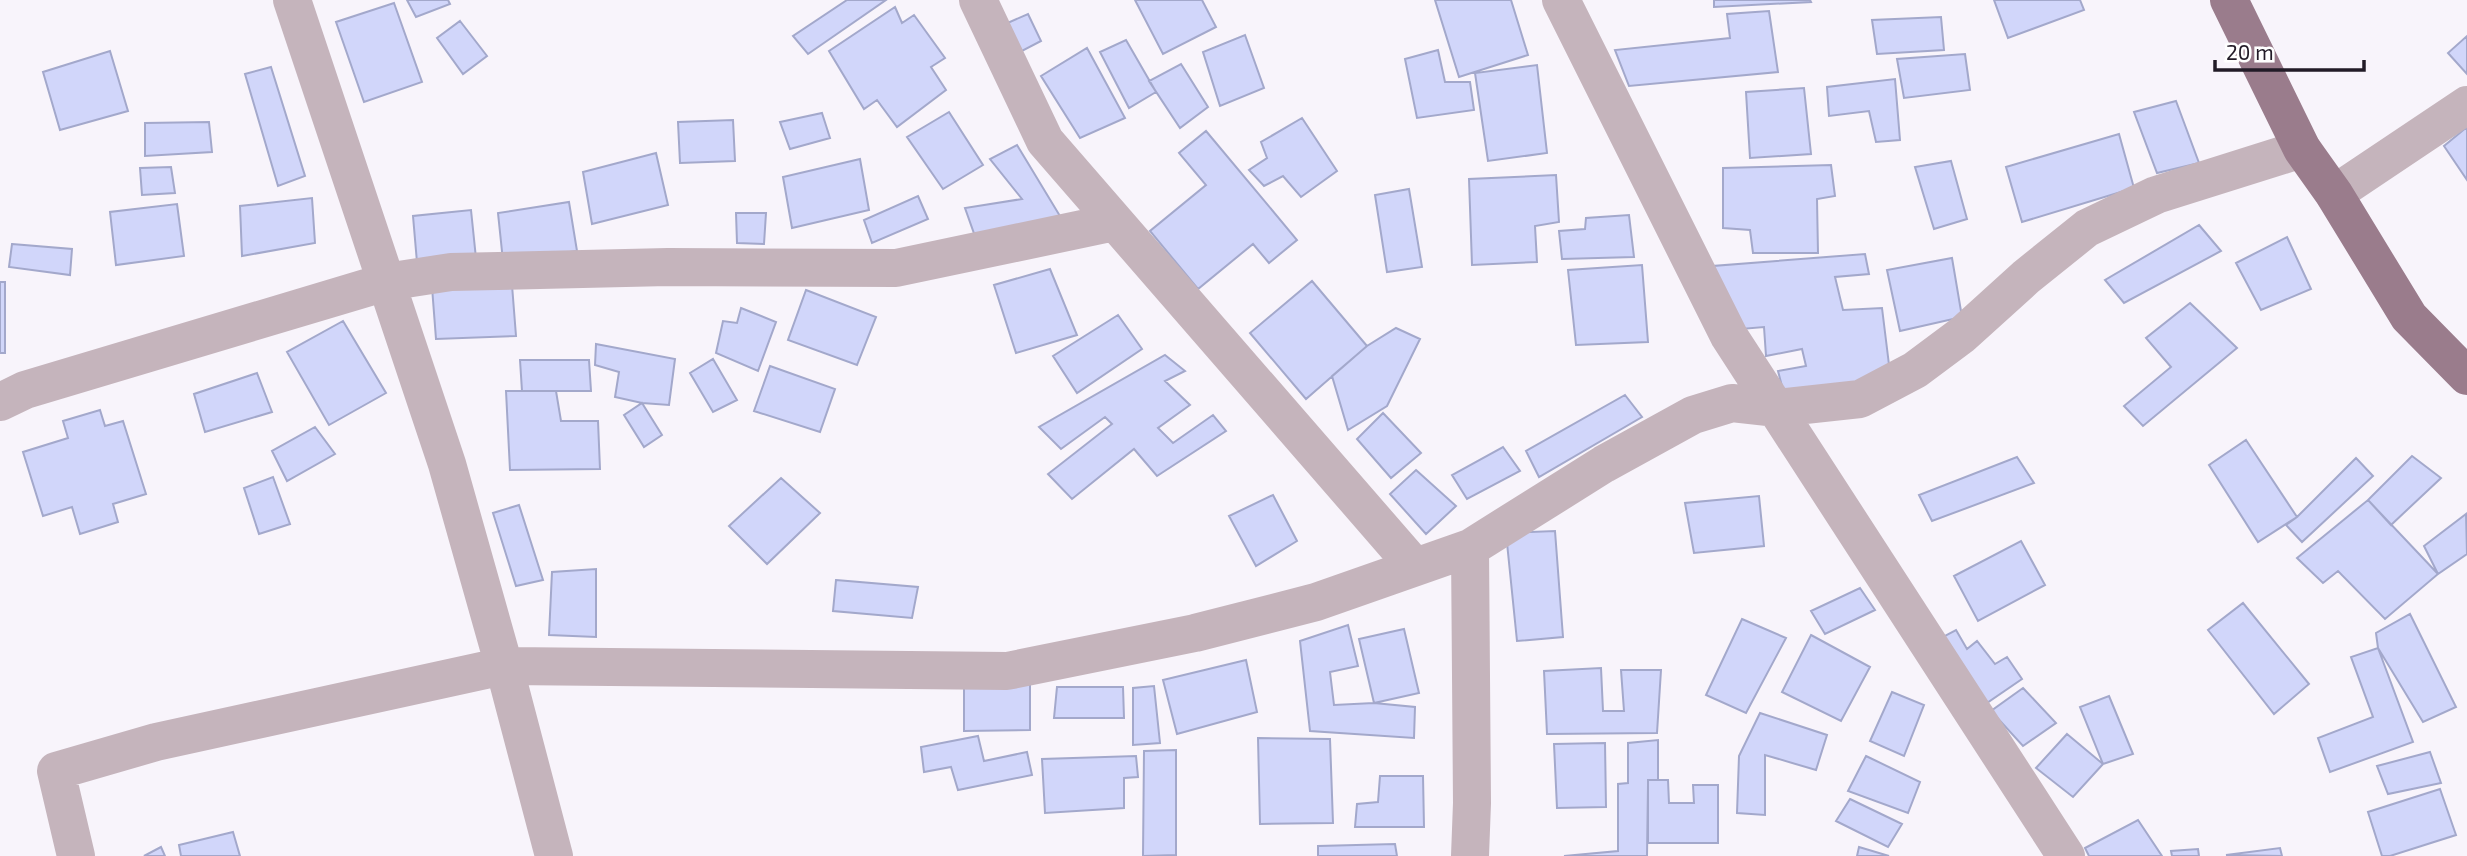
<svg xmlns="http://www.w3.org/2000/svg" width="2467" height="856" font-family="'Exo 2',sans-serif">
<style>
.building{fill:#d1d6fa;stroke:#a3a8cb;stroke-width:2}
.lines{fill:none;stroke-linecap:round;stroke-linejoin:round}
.minor{stroke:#c5b4bc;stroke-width:38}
.major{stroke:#9a7c8c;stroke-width:38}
</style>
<rect width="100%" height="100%" fill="#f8f4fb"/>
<path class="building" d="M 407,0 L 448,0 L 450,4 L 416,17 Z
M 847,0 L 886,0 L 808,54 L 793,36 Z
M 1135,0 L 1202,0 L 1216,27 L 1163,54 Z
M 1435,0 L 1511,0 L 1528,55 L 1459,77 Z
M 1714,0 L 1810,0 L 1811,2 L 1714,7 Z
M 1994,0 L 2080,0 L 2084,10 L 2008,38 Z
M 394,3 L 422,82 L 364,102 L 336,22 Z
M 895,7 L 902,23 L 914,15 L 945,58 L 931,67 L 946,90 L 897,127 L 877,100 L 864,109 L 829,51 Z
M 1769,11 L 1778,72 L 1629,86 L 1615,50 L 1730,38 L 1727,14 Z
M 1028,14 L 1041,41 L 1020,52 L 1003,25 Z
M 1941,17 L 1944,50 L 1877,54 L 1872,20 Z
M 460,21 L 487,56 L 463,74 L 437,38 Z
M 1245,35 L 1264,88 L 1220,106 L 1203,52 Z
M 2467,36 L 2467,74 L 2448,53 Z
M 1126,40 L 1156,92 L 1129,108 L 1100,52 Z
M 1087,48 L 1125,118 L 1080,138 L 1041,76 Z
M 1438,50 L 1445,82 L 1470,82 L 1474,110 L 1417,118 L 1405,59 Z
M 110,51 L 128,111 L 60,130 L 43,72 Z
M 1965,54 L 1970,90 L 1904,98 L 1897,59 Z
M 1181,64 L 1208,107 L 1180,128 L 1149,81 Z
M 1537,65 L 1547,153 L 1488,161 L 1475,73 Z
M 271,67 L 305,176 L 278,186 L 245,74 Z
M 1895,79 L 1900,140 L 1876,142 L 1869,111 L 1829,116 L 1827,87 Z
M 1804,88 L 1811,154 L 1750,158 L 1746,92 Z
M 2176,101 L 2199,163 L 2157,173 L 2134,112 Z
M 949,112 L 983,165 L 943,189 L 907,137 Z
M 822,113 L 830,138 L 790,149 L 780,122 Z
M 1302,118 L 1337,171 L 1301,197 L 1283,176 L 1264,186 L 1249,170 L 1267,158 L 1261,142 Z
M 733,120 L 735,161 L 680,163 L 678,122 Z
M 209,122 L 212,152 L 145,156 L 145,123 Z
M 2467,127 L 2467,180 L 2444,146 Z
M 1206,131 L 1297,240 L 1269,263 L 1253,244 L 1198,289 L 1150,231 L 1206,185 L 1179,153 Z
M 2119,134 L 2134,188 L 2022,222 L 2006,167 Z
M 1017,145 L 1063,221 L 976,239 L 965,208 L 1022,199 L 990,159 Z
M 656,153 L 668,205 L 592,224 L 583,172 Z
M 860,159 L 869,210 L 792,228 L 783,177 Z
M 1951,161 L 1967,219 L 1934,229 L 1915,167 Z
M 1831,165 L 1835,196 L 1817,199 L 1818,253 L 1753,253 L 1750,230 L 1723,228 L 1723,168 Z
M 171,167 L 175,193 L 142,195 L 140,168 Z
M 1556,175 L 1559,222 L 1535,226 L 1537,262 L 1472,265 L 1469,179 Z
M 1409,189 L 1422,267 L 1387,272 L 1375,195 Z
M 918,196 L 928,219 L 872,243 L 864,220 Z
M 312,198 L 315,243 L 242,256 L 240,206 Z
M 569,202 L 577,251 L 503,261 L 498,213 Z
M 177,204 L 184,256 L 116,265 L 110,212 Z
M 471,210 L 477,268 L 418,274 L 413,216 Z
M 736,213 L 766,213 L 764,244 L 737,243 Z
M 1629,215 L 1634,257 L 1562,259 L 1559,231 L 1585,229 L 1586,218 Z
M 2199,225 L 2221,251 L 2124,303 L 2105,280 Z
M 2287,237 L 2311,289 L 2261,310 L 2236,263 Z
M 12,244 L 72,249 L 70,275 L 9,267 Z
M 1865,254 L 1869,274 L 1835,277 L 1843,310 L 1882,308 L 1891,381 L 1783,390 L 1778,371 L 1806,366 L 1802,349 L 1766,356 L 1764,327 L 1741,329 L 1713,266 Z
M 1952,258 L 1962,317 L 1900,331 L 1887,270 Z
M 1642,265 L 1648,342 L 1576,345 L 1568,270 Z
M 1050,269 L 1077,335 L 1016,353 L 994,285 Z
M 1312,281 L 1367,346 L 1306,399 L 1250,333 Z
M 0,282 L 5,282 L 5,353 L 0,353 Z
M 512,285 L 516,336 L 436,339 L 432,287 Z
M 806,290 L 876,317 L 857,365 L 788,340 Z
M 2190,303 L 2237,348 L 2143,426 L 2124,406 L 2171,367 L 2146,338 Z
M 741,308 L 776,322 L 758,371 L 716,353 L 723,321 L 737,323 Z
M 1118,315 L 1142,349 L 1077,393 L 1053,356 Z
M 343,321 L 386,393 L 329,425 L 287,352 Z
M 1396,328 L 1420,339 L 1387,406 L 1348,430 L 1332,376 L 1367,346 Z
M 596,344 L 675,359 L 669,405 L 642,403 L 615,397 L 619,372 L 595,365 Z
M 1165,355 L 1185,371 L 1165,381 L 1190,405 L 1158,428 L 1173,443 L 1213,415 L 1226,431 L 1157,476 L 1134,449 L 1072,499 L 1048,474 L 1112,424 L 1105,417 L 1061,449 L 1039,427 Z
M 713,359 L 737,400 L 713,412 L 690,373 Z
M 520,360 L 589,360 L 591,391 L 522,391 Z
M 770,366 L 835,389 L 820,432 L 754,411 Z
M 257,373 L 272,412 L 205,432 L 194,394 Z
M 506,391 L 556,391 L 561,421 L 598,421 L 600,469 L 510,470 Z
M 1625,395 L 1642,417 L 1539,477 L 1526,451 Z
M 642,403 L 662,435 L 644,447 L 624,415 Z
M 100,410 L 105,426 L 123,421 L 146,494 L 113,504 L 118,522 L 80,534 L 72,507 L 43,516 L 23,452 L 68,438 L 63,421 Z
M 1383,413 L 1421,453 L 1391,478 L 1357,439 Z
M 315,427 L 335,454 L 287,481 L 272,451 Z
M 2246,440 L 2297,517 L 2258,542 L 2209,465 Z
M 1503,447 L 1520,471 L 1467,499 L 1452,475 Z
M 2412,456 L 2441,478 L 2391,525 L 2368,500 Z
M 2017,457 L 2034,483 L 1932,521 L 1919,495 Z
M 2356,458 L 2373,476 L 2302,542 L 2286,525 L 2297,517 Z
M 1416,470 L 1456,506 L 1426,534 L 1390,494 Z
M 273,477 L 290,524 L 259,534 L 244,488 Z
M 781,478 L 820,513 L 767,564 L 729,526 Z
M 1273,495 L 1297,541 L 1256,566 L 1229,516 Z
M 1759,496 L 1764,546 L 1694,553 L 1685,503 Z
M 2368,500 L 2438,574 L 2385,619 L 2338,571 L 2323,583 L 2297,558 Z
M 519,505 L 543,580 L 516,586 L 493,513 Z
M 2466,514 L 2467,554 L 2438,574 L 2424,546 Z
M 1555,531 L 1563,637 L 1517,641 L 1506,533 Z
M 2021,541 L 2045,585 L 1978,621 L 1954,576 Z
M 596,569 L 596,637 L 549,635 L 552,572 Z
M 836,580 L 918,587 L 912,618 L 833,611 Z
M 1860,588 L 1875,610 L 1825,634 L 1811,611 Z
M 2243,603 L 2309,684 L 2274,714 L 2208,630 Z
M 2410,614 L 2456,707 L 2423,722 L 2378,648 L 2376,633 Z
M 1742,619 L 1786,638 L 1746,713 L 1706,695 Z
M 1348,625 L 1358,666 L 1330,672 L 1334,705 L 1374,703 L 1415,707 L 1414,738 L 1310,731 L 1300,641 Z
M 1404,629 L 1419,693 L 1374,703 L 1359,639 Z
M 1956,630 L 1967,649 L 1977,641 L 1995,664 L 2007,657 L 2022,679 L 1981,707 L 1937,640 Z
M 1811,635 L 1870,667 L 1841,721 L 1782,692 Z
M 2378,648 L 2413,742 L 2330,772 L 2318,738 L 2373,717 L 2351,657 Z
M 1246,660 L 1257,712 L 1177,734 L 1163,680 Z
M 1601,668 L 1603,711 L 1624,711 L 1621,670 L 1661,670 L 1657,733 L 1547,734 L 1544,671 Z
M 964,684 L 1030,684 L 1030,730 L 964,731 Z
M 1154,686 L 1160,743 L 1133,745 L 1133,688 Z
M 1057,687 L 1123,687 L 1124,718 L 1054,718 Z
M 2023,688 L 2056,723 L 2023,746 L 1991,711 Z
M 1892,692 L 1924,705 L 1904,756 L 1870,741 Z
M 2109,696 L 2133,754 L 2103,764 L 2080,707 Z
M 1760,713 L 1827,735 L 1816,770 L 1765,755 L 1765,815 L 1737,813 L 1739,756 Z
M 2067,734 L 2103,764 L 2073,797 L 2036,768 Z
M 978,736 L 984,761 L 1027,752 L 1032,775 L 958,790 L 951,767 L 924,772 L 921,747 Z
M 1258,738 L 1330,739 L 1333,823 L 1260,824 Z
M 1658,740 L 1658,780 L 1648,780 L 1648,785 L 1647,856 L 1564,856 L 1618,851 L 1618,784 L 1628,783 L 1628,743 Z
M 1605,743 L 1606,807 L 1557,808 L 1554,744 Z
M 1176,750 L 1176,855 L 1143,856 L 1144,751 Z
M 2430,752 L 2441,783 L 2388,794 L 2377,766 Z
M 1136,756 L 1138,777 L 1124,778 L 1124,808 L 1045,813 L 1042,759 Z
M 1866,756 L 1920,782 L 1908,813 L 1848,791 Z
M 1380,776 L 1423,776 L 1424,827 L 1355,827 L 1357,804 L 1378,802 Z
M 1648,780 L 1668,780 L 1669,803 L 1694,803 L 1693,785 L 1718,785 L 1718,843 L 1648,843 Z
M 2440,789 L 2456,835 L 2390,856 L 2382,856 L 2368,812 Z
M 1850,799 L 1902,824 L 1888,847 L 1836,821 Z
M 2138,820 L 2162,856 L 2089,856 L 2085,848 Z
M 233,832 L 240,856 L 181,856 L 179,845 Z
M 1395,844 L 1397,856 L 1318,856 L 1318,846 Z
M 161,847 L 165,856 L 144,856 Z
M 1859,847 L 1889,856 L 1857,856 Z
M 2280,848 L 2282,856 L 2226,855 Z
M 2198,849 L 2199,856 L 2172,856 L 2171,851 Z"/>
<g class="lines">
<path class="minor" d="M 292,0 L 447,464 L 504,666 L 554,856
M 978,0 L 1045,141 L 1415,567
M 1561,0 L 1729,336 L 2066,856
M 2334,194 L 2467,105
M 0,402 L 25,390 L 386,282 L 451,272 L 668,267 L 896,268 L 1115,222
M 76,856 L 56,771 L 156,742 L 504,666 L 1007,671 L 1195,633 L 1316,602 L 1470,548 L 1604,464 L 1693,415 L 1732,403 L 1777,408 L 1860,399 L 1915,370 L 1962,335 L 2026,277 L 2087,228 L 2156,195 L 2302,149
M 1470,856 L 1472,803 L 1470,548"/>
<path class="major" d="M 2229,0 L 2302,149 L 2334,194 L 2409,317 L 2467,376"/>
</g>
<path d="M2215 60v10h149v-10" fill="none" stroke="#221b27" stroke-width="3.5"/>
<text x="2226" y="60" font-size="21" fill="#221b27" stroke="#ffffff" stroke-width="5" paint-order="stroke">20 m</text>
</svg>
